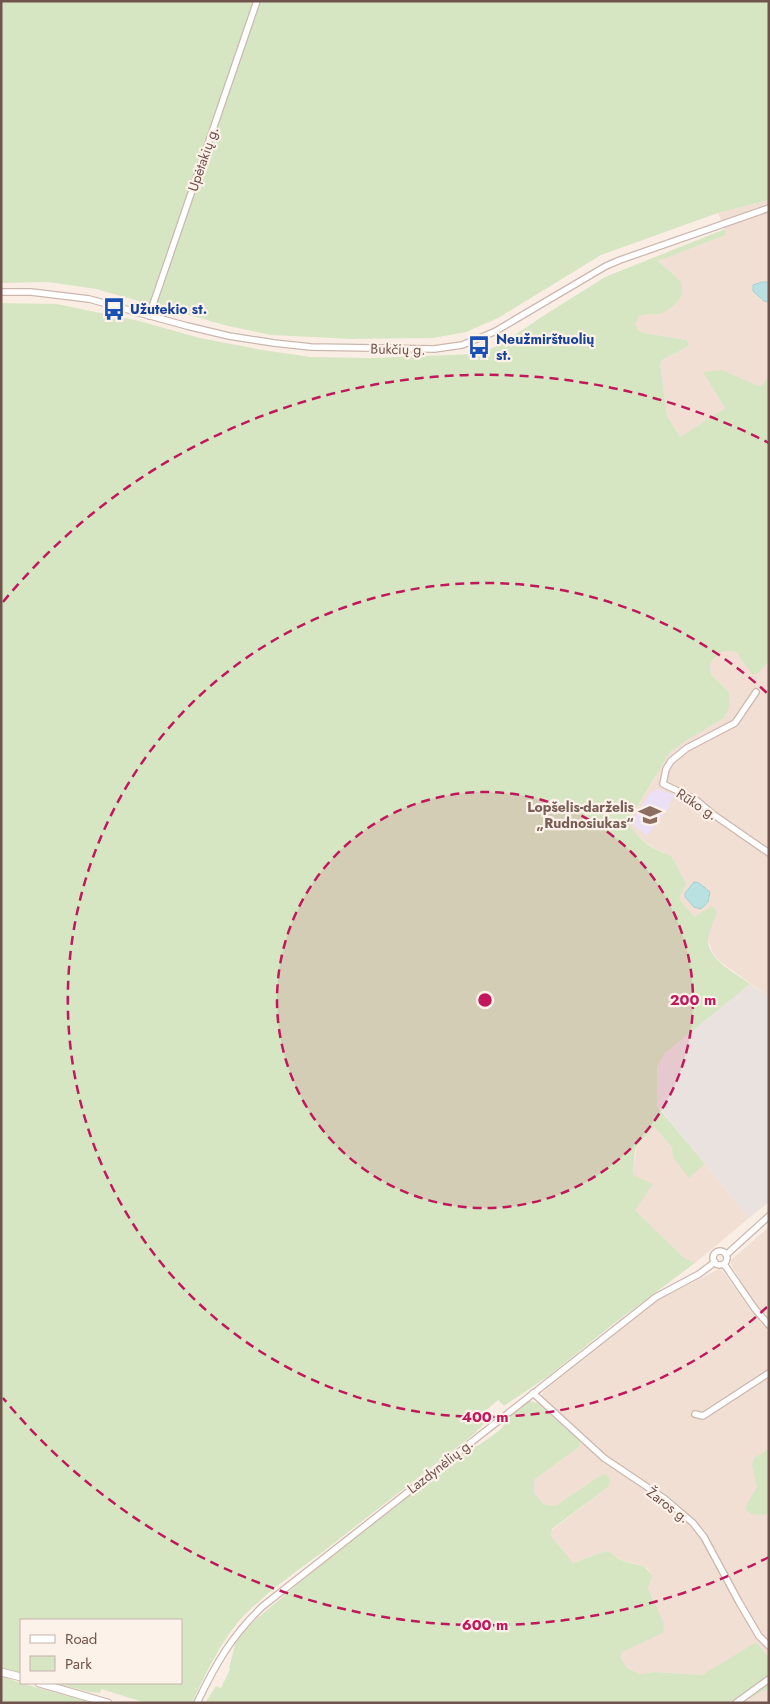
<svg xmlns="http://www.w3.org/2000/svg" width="770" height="1704" font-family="Jost,sans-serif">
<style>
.residential{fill:#f1dfd3}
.industrial{fill:#eae2de}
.education{fill:#ebe0f6}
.green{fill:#d6e6c3}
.water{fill:#bae1e1;stroke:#a1d2d2}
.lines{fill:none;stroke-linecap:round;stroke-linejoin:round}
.minor-casing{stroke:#ccb7ae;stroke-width:8}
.tertiary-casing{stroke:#ccb7ae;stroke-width:9}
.minor{stroke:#fff;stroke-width:5.5}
.tertiary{stroke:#fff;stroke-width:7}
.ring{fill:none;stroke:#c2185b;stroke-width:2.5;stroke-dasharray:9 6}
.labels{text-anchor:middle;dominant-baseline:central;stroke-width:4.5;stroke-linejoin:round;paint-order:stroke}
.street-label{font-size:14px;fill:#70534c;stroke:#fdf2e9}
.transit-label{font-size:14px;font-weight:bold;fill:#164399;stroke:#fdf2e9;text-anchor:start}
.education-label{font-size:14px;font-weight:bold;fill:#785e54;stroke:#fdf2e9;text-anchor:end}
.centre{fill:#c2185b;stroke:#fdf2e9;stroke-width:2.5}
.ring-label{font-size:15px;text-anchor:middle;font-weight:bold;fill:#c2185b;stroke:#fdf2e9;stroke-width:4.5;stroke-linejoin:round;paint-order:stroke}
</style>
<rect width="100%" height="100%" fill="#faeee4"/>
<path class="residential" d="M 769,200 L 769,375 L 761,386 L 757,386 L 704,372 L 726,408 L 680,437 L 667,415 L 660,364 L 662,360 L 689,346 L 687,340 L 644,333 L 638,330 L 636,323 L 638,317 L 645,314 L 658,314 L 681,281 L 658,261 L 726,235 L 725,229 L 718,213 Z
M 727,650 L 736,652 L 758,673 L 769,661 L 769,997 L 718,960 L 713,953 L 708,941 L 712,906 L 694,918 L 679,899 L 664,852 L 658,851 L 645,842 L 635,832 L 628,823 L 670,752 L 686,740 L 724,718 L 730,707 L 729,692 L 711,674 L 710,664 L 718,653 Z
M 654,1127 L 672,1147 L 689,1177 L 705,1164 L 749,1218 L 695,1263 L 683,1257 L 635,1210 L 633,1175 L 636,1149 Z
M 769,1227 L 769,1322 L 753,1301 L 731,1265 L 731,1260 Z
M 719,1269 L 722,1270 L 752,1312 L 769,1331 L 769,1657 L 758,1644 L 702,1675 L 655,1672 L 640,1674 L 627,1668 L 621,1658 L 622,1652 L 654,1600 L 648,1588 L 651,1575 L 648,1569 L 637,1564 L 624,1561 L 606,1551 L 573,1563 L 570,1561 L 551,1536 L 552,1530 L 608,1487 L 603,1475 L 555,1506 L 544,1504 L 534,1493 L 534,1480 L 579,1447 L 580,1441 L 537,1403 L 544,1391 L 660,1299 Z
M 769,1688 L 769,1703 L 742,1703 L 751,1697 Z"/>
<path class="industrial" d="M 750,984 L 769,997 L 769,1202 L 749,1218 L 657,1105 L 657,1067 L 660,1059 L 664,1054 Z"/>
<path class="education" d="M 658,789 L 675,795 L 668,805 L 670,806 L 647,836 L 631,823 L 651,792 Z"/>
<path class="green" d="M 1,1 L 769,1 L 769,200 L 718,213 L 601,255 L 498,318 L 466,332 L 433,338 L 351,339 L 271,335 L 228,326 L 96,289 L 48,282 L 1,283 Z
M 725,229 L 726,235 L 658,261 L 681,281 C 681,284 683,290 682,293 C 680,303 667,312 658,314 C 649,315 647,313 638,317 L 636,324 L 638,330 L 644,333 L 687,340 L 689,346 L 662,360 L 660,364 L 667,415 L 680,437 L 725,408 L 703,372 L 722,370 L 758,386 L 761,386 L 769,375 L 769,661 L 758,673 L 753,675 L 736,652 C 721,648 718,653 710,664 L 711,674 L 729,692 L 730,707 L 724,718 L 687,740 L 670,752 L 628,822 C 635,833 647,847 659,851 C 664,853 667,854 671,856 L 686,883 L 679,899 L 694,917 L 712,906 L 717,912 C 715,919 707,936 708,942 C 711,962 736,973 750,984 L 664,1054 L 657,1067 L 657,1106 L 705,1164 L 689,1178 L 673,1157 L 672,1147 L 654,1127 L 635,1149 L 633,1175 L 653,1184 L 635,1210 L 683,1257 L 695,1263 L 612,1325 L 547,1377 L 504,1406 L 498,1400 L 483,1413 L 488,1420 L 474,1434 C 424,1473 374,1512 324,1551 C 297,1571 261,1596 239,1621 C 219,1645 205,1675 192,1703 L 146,1703 L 101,1689 L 100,1693 L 89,1692 L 53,1683 L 181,1683 L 181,1620 L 21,1620 L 21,1674 L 1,1668 L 1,303 L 57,304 L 139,321 L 200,338 L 262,350 L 311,357 L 373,358 L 476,354 L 500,345 L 543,316 L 605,277 Z
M 527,1401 L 530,1401 L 537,1403 L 580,1441 L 579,1447 L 534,1480 L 534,1493 L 544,1504 L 555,1506 L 603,1474 L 608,1476 L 610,1481 L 608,1487 L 552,1529 L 551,1536 L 573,1563 L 606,1551 C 613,1553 617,1559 624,1561 C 636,1566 644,1562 652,1576 L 648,1588 L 664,1624 L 663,1633 L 622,1652 L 621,1658 L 627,1668 L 640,1674 L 655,1672 L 702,1675 L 755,1643 L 758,1644 L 769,1657 L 769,1688 L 742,1703 L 205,1703 L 216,1686 L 221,1688 L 230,1669 L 229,1668 L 236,1641 L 247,1627 L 310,1574 L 467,1450 L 479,1445 L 500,1430 L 511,1415 Z
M 769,1449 L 769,1512 L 764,1515 L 751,1514 L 746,1510 L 746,1506 L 757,1487 L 752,1465 L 754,1458 Z
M 1,1676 L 21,1683 L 93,1703 L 1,1703 Z"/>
<path class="water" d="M 762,282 L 769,282 L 768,302 L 764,301 L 753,291 L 753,285 Z
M 694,882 L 699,883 L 710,892 L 708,902 L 701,909 L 694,907 L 685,897 L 685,893 Z"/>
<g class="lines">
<defs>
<path id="minor" d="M 1,292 L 31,292 L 89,299 L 187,326 L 229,336 L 274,343 L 311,347 L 434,349 L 462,345 L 494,332 L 606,266 L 620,260 L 769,208
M 149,316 L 257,1
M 756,692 L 735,723 L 687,748 L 671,761 L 666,769 L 663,784 L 695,799 L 714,815 L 769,853
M713 1258a7 7 0 1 1 14 0a7 7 0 1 1-14 0Z
M 726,1255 L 769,1216
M 724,1264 L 755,1309 L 769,1325
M 533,1393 L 604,1458 L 665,1499 L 693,1523 L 704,1537 L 739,1602 L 759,1636 L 769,1646
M 695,1414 L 703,1416 L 769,1373
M 197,1703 C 215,1665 232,1635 263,1606 L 656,1297 L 699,1274 L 715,1262
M 736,1703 L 769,1679"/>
<path id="tertiary" d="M 1,1672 L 21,1677
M 39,1683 L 108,1703"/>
</defs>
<use href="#minor" class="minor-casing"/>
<use href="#tertiary" class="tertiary-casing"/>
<use href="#minor" class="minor"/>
<use href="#tertiary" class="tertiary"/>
</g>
<circle cx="485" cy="1000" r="208" fill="#c2185b" fill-opacity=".12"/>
<g class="ring">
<circle cx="485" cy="1000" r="208"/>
<path d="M767 1307A417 417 0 1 1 767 693"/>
<path d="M769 1557A625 625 0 0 1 3 1398M3 602A625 625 0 0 1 769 443"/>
</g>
<defs>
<symbol id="bus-bare" viewBox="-9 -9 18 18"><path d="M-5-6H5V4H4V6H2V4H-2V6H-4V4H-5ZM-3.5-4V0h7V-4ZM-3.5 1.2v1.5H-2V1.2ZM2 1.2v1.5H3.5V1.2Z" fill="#1a4fb4" stroke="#fdf2e9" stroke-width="2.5" paint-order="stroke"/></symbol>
<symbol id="school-bare" viewBox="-9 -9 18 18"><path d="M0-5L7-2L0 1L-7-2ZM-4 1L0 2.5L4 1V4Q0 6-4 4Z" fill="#8d6e63" stroke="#fdf2e9" stroke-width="2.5" paint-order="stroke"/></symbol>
</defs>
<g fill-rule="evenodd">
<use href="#bus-bare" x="98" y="293" width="32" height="32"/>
<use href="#bus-bare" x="463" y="331" width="32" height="32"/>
<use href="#school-bare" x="634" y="799" width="32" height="32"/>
</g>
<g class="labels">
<g class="street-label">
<text transform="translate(203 159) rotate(-71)">Upėtakių g.</text>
<text transform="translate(398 349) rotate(1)">Bukčių g.</text>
<text transform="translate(697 804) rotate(33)">Rūko g.</text>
<text transform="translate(440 1466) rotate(-38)">Lazdynėlių g.</text>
<text transform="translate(668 1505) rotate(37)">Žaros g.</text>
</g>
<g class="transit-label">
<text x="130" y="309">Užutekio st.</text>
<text x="496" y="339">Neužmirštuolių<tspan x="496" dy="16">st.</tspan></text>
</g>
<g class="education-label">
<text x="634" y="807">Lopšelis-darželis<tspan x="634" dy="16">„Rudnosiukas“</tspan></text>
</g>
</g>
<circle cx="485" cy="1000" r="8" class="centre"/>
<g class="ring-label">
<text x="693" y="1005">200 m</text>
<text x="485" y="1422">400 m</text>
<text x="485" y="1630">600 m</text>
</g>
<rect width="770" height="1704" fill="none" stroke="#70534c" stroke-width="5"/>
<rect x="20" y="1619" width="162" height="65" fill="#fdf2e9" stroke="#c5b2aa"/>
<rect x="30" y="1635" width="25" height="8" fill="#ffffff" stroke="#c5b2aa"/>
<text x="65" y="1644" font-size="15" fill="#70534c">Road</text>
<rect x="30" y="1656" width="25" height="15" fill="#d6e6c3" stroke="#c5b2aa"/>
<text x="65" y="1669" font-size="15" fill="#70534c">Park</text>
</svg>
